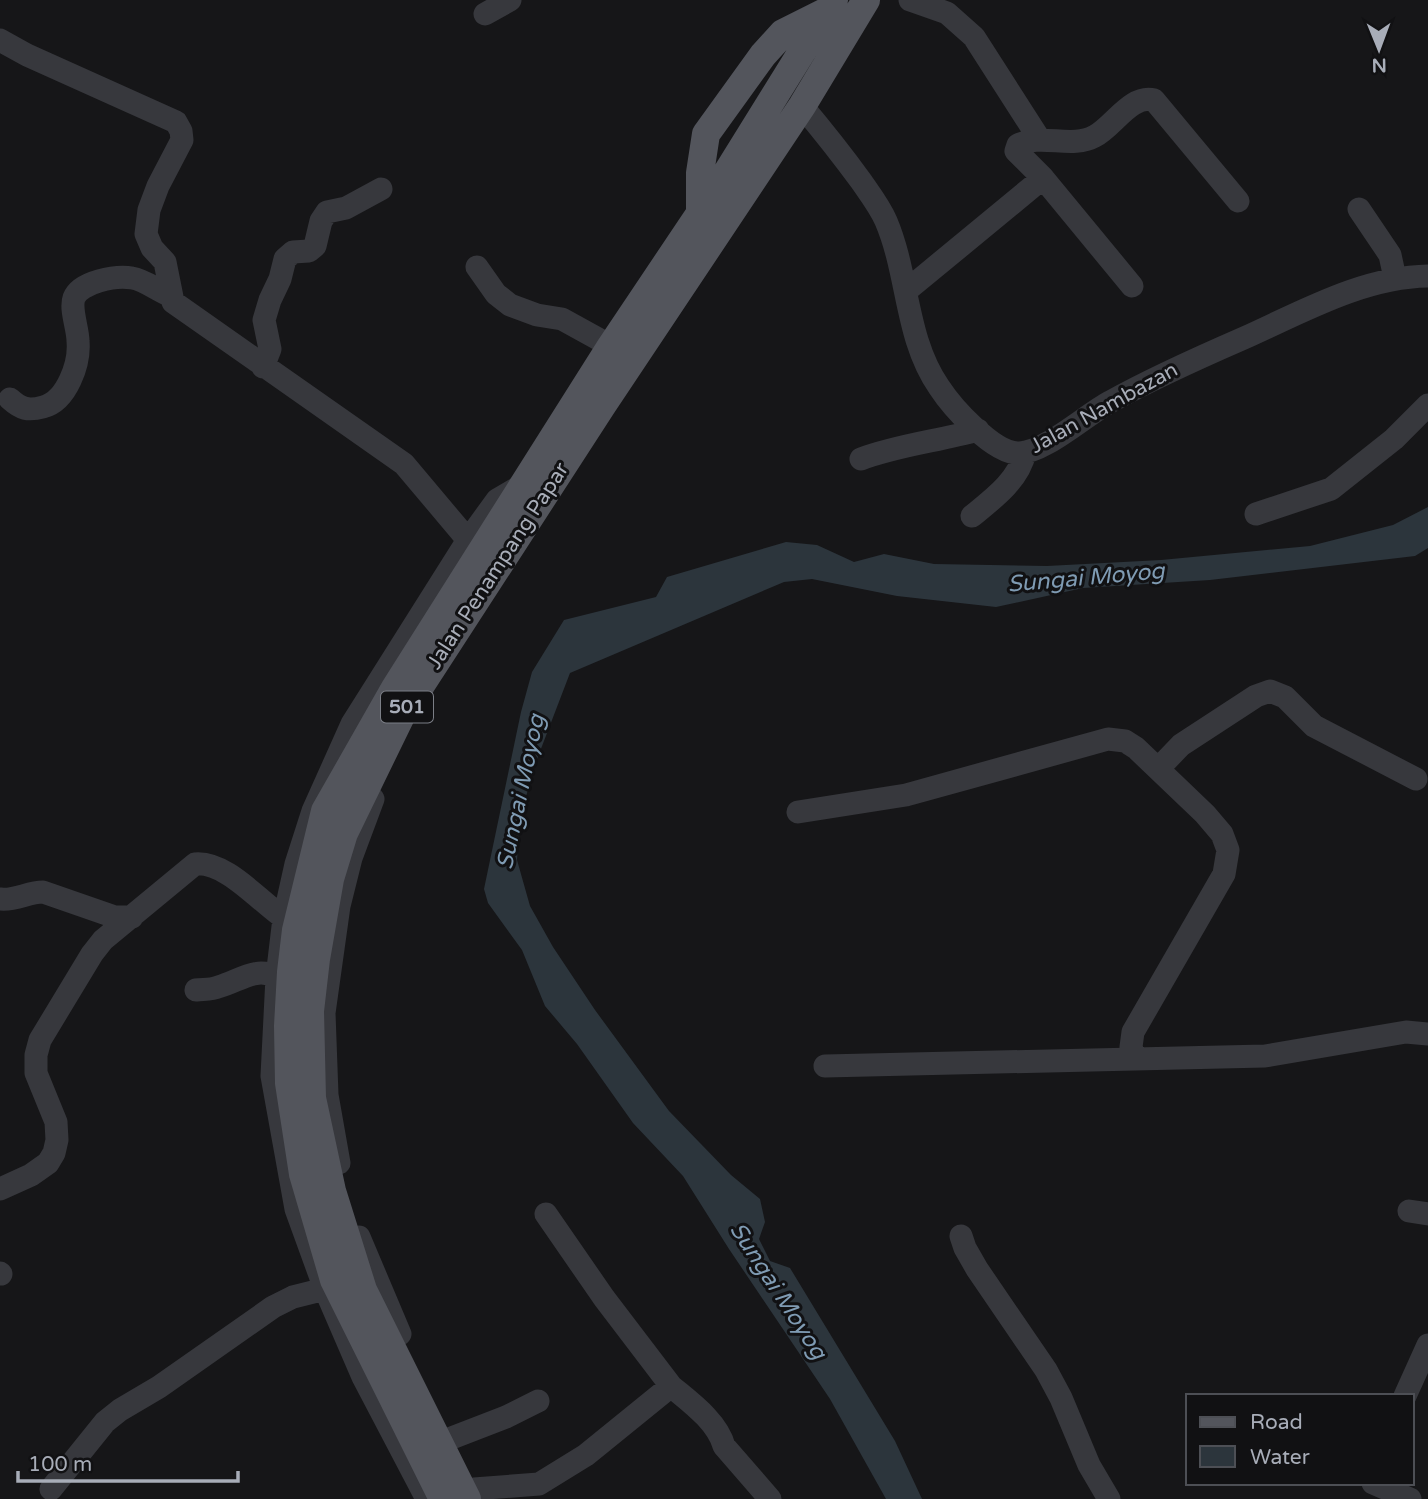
<svg xmlns="http://www.w3.org/2000/svg" width="1428" height="1499" font-family="'Varela Round',sans-serif">
<style>
.water{fill:#2c353c}
.lines{fill:none;stroke-linecap:round;stroke-linejoin:round}
.minor{stroke:#37383d;stroke-width:23}
.major{stroke:#53555c;stroke-width:28}
.labels{text-anchor:middle;dominant-baseline:central;stroke-width:6;stroke-linejoin:round;paint-order:stroke}
.shield{fill:#111113;stroke:#7b7e86;stroke-width:2}
.shield-label{font-size:19px;font-weight:bold;fill:#a8adb8}
.street-label{font-size:21px;fill:#a8adb8;stroke:#111113}
.water-label{font-size:23px;font-style:italic;fill:#7f9bb3;stroke:#111113}
</style>
<rect width="100%" height="100%" fill="#161618"/>
<path class="water" d="M 1428,507 L 1428,548 L 1415,556 L 1210,580 L 1083,588 L 996,607 L 897,596 L 812,579 L 784,582 L 570,673 L 534,767 L 520,819 L 517,860 L 530,906 L 553,947 L 595,1010 L 669,1111 L 731,1175 L 760,1199 L 765,1222 L 759,1239 L 770,1261 L 790,1268 L 895,1441 L 922,1499 L 886,1499 L 830,1399 L 729,1249 L 683,1176 L 633,1123 L 577,1044 L 545,1006 L 522,950 L 488,903 L 484,889 L 521,712 L 532,672 L 564,620 L 656,597 L 667,577 L 786,542 L 817,545 L 854,562 L 884,554 L 934,564 L 1047,566 L 1161,560 L 1310,546 L 1393,525 Z"/>
<g class="lines">
<path class="minor" d="M 910,0 L 947,13 L 974,37 L 1040,140
M 485,14 L 510,0
M 0,40 L 27,55 L 176,122 L 181,131 L 182,140 L 158,186 L 149,210 L 146,234 L 152,248 L 165,262 L 173,302 L 404,464 L 468,540
M 802,106 C 823,131 842,155 861,181 C 870,194 880,207 886,221 C 909,275 905,338 939,387 C 952,407 993,453 1018,453 C 1043,454 1087,414 1110,402 C 1153,378 1198,358 1244,338 C 1302,312 1363,277 1428,276
M 1043,178 L 1016,151 L 1018,145 C 1041,133 1072,149 1095,136 C 1113,127 1131,94 1154,100 L 1238,201
M 1359,209 L 1390,255 L 1395,278
M 477,267 L 496,294 L 510,305 L 537,315 L 562,319 L 611,346
M 906,291 L 1043,178 L 1132,286
M 263,367 L 270,349 L 264,320 L 270,300 L 280,279 L 285,259 L 293,252 L 309,251 L 315,246 L 321,221 L 327,212 L 346,208 L 381,189
M 10,399 C 21,409 28,411 43,407 C 67,401 80,363 78,341 C 78,329 70,309 74,298 C 80,282 116,275 132,278 C 145,280 158,291 171,296
M 861,459 C 898,445 939,441 978,430
M 1256,514 L 1331,489 L 1394,439 L 1428,405
M 972,516 C 993,499 1019,480 1025,452
M 1158,769 L 1181,745 L 1256,696 L 1270,691 L 1285,697 L 1314,726 L 1416,779
M 798,812 L 906,795 L 1108,739 L 1125,741 L 1136,748 L 1205,814 L 1222,834 L 1228,850 L 1224,874 L 1133,1032 L 1131,1047 L 1135,1059
M 0,899 C 15,901 28,892 43,892 L 115,917 L 132,917
M 196,990 C 203,989 211,990 218,987 C 240,981 255,966 277,977
M 825,1066 L 1265,1056 L 1406,1032 L 1428,1034
M 339,1163 L 327,1095 L 324,1013 L 339,906 L 351,858 L 373,799
M 0,1189 L 31,1175 L 48,1163 L 54,1153 L 57,1140 L 56,1122 L 36,1073 L 36,1055 L 40,1040 L 92,954 L 103,940 L 195,864 C 226,861 259,901 284,918
M 1409,1211 L 1428,1214
M 546,1214 L 604,1298 L 671,1386
M 961,1236 L 965,1248 L 977,1269 L 1046,1370 L 1061,1398 L 1089,1465 L 1109,1499
M 359,1237 L 400,1334
M 0,1273 L 1,1274
M 1405,1396 L 1428,1345
M 449,1439 L 506,1417 L 538,1401
M 1373,1483 L 1410,1499
M 51,1489 L 105,1422 L 120,1410 L 159,1387 L 273,1307 L 293,1297 L 325,1289
M 474,1489 L 539,1484 L 586,1455 L 671,1386 C 690,1402 717,1421 724,1446 L 770,1499
M 427,1499 L 363,1377 L 325,1289 L 296,1209 L 272,1076 L 277,977 L 284,918 L 296,864 L 313,811 L 352,724 L 468,540 L 497,500 L 521,486"/>
<path class="major" d="M 700,214 L 700,173 L 706,134 L 763,55 L 783,33 L 827,11
M 443,1499 L 334,1280 L 303,1174 L 289,1083 L 288,1026 L 291,972 L 296,930 L 325,811 L 395,688 L 611,346 L 723,179 L 834,0
M 467,1499 L 363,1290 L 332,1191 L 312,1098 L 310,1011 L 316,959 L 330,879 L 344,833 L 401,716 L 602,406 L 802,106 L 866,0"/>
</g>
<g class="labels">
<rect class="shield" x="381" y="691.5" width="52" height="31" rx="5"/>
<g class="shield-label">
<text x="407" y="707">501</text>
</g>
<g class="street-label">
<text transform="translate(1104 408) rotate(-29)">Jalan Nambazan</text>
<text transform="translate(498 566) rotate(-57)">Jalan Penampang Papar</text>
</g>
<g class="water-label">
<text transform="translate(1086 578) rotate(-5)">Sungai Moyog</text>
<text transform="translate(521 792) rotate(-78)">Sungai Moyog</text>
<text transform="translate(778 1291) rotate(57)">Sungai Moyog</text>
</g>
</g>
<rect x="1186" y="1394" width="228" height="91" fill="#111113" stroke="#4d4f55" stroke-width="2"/>
<rect x="1200" y="1417" width="35" height="10" fill="#53555c" stroke="#4d4f55" stroke-width="2"/>
<text x="1250" y="1429" font-size="21" fill="#a8adb8">Road</text>
<rect x="1200" y="1446" width="35" height="21" fill="#2c353c" stroke="#4d4f55" stroke-width="2"/>
<text x="1250" y="1464" font-size="21" fill="#a8adb8">Water</text>
<g transform="translate(1379 49) rotate(179)" stroke="#111113" stroke-width="5" paint-order="stroke">
<path d="M0-5L12 26L0 18L-12 26Z" fill="#a8adb8"/>
<text y="-10" font-size="19" font-weight="bold" text-anchor="middle" fill="#a8adb8">N</text>
</g>
<path d="M18 1471v10h220v-10" fill="none" stroke="#a8adb8" stroke-width="3.5"/>
<text x="28" y="1471" font-size="21" fill="#a8adb8" stroke="#111113" stroke-width="5" paint-order="stroke">100 m</text>
</svg>
